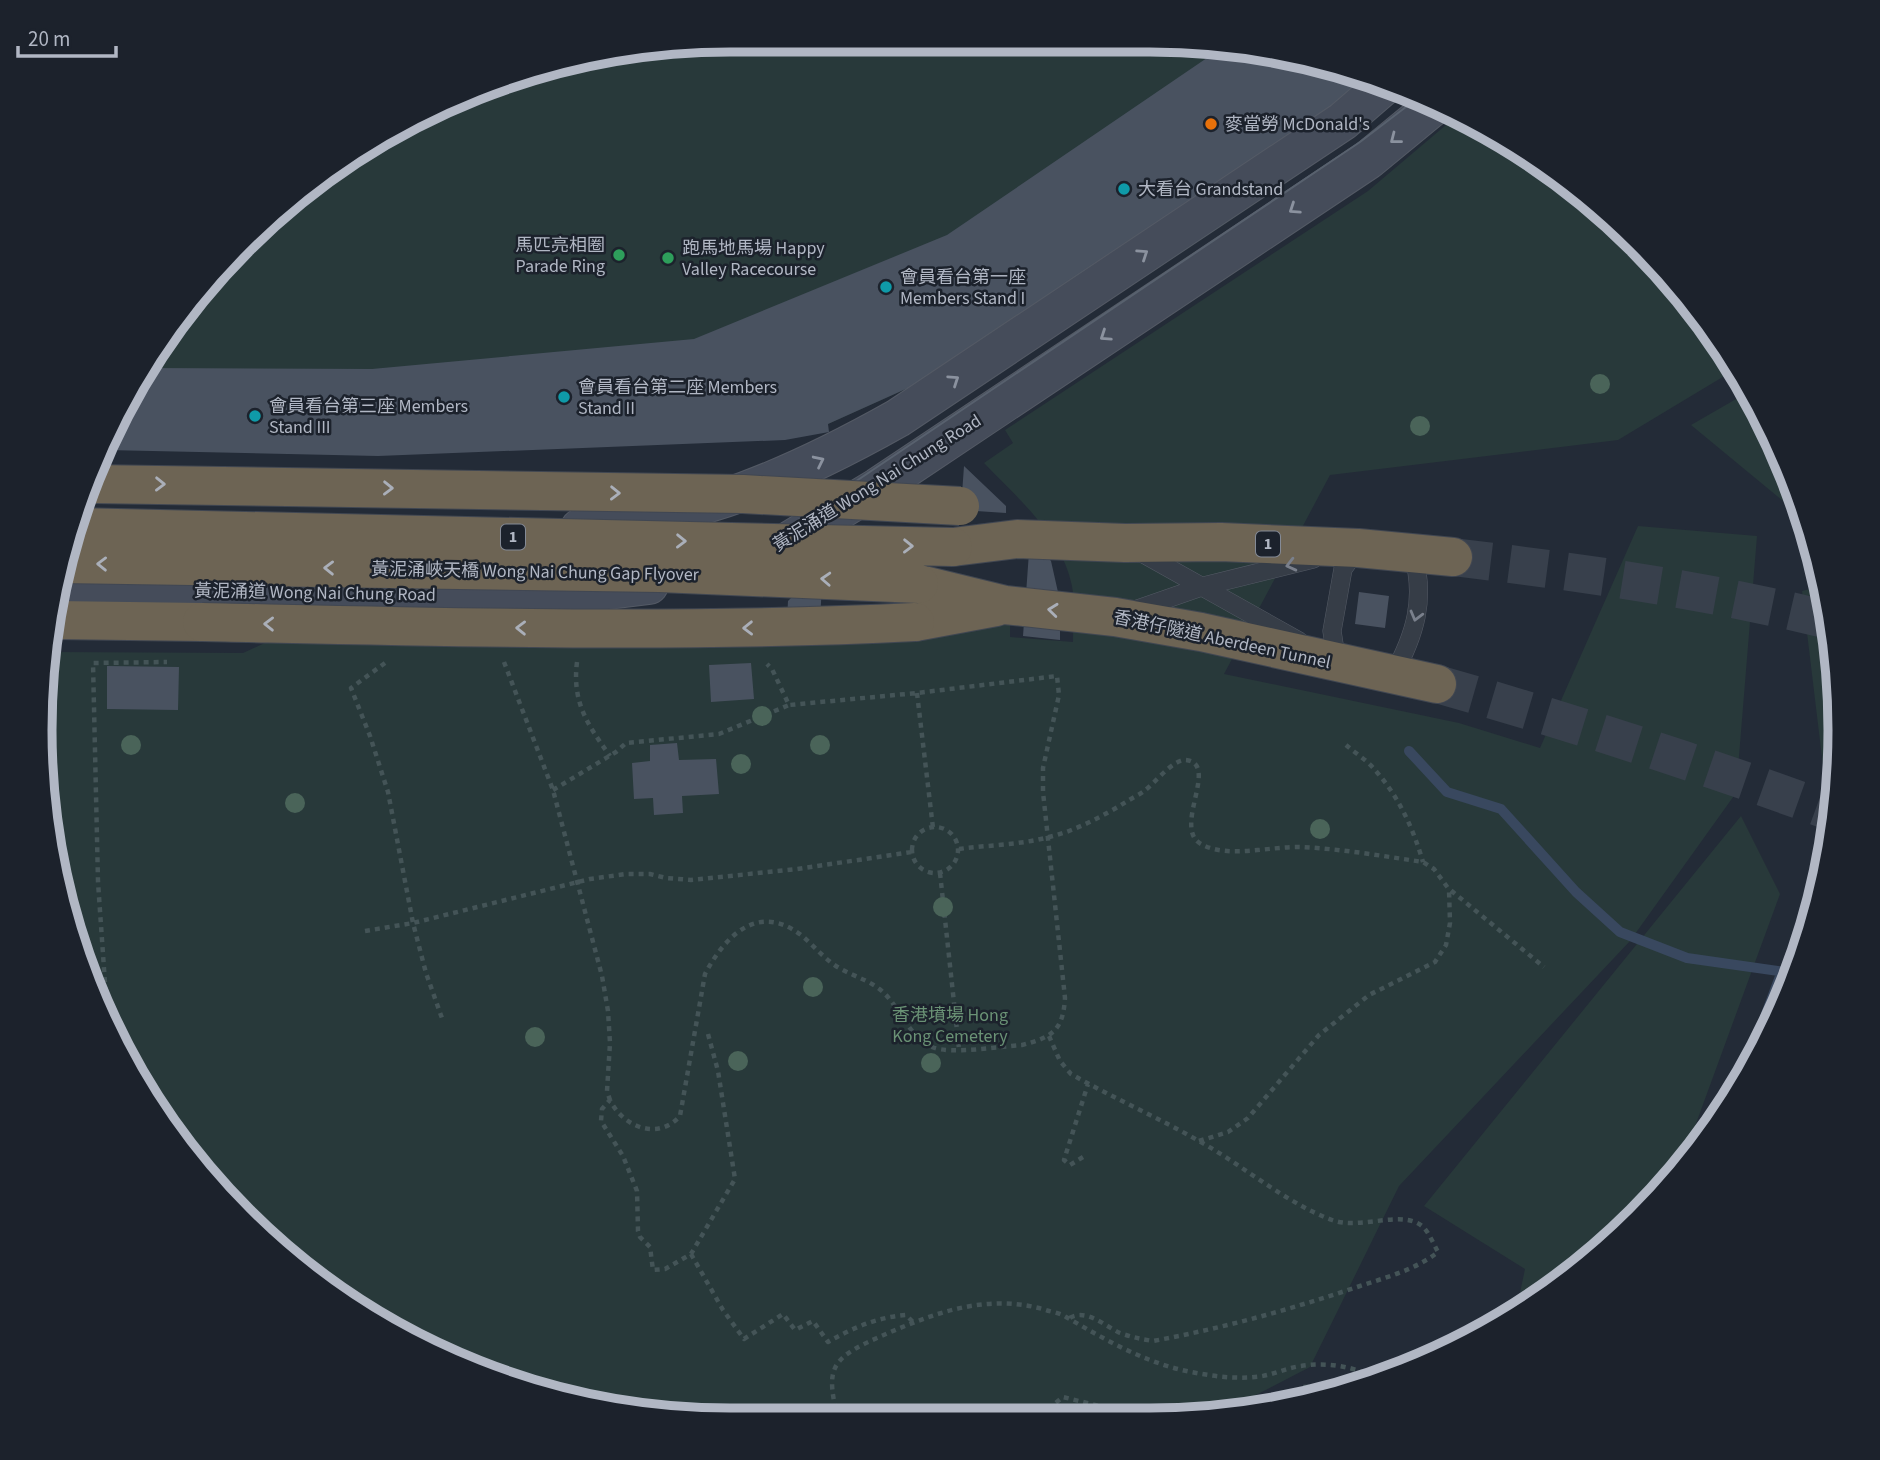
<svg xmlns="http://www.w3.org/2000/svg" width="1880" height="1460" font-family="'Source Sans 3','Noto Sans TC',sans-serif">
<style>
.green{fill:#28393a}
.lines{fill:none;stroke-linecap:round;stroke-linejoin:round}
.stream{stroke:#39485f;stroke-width:10}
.building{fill:#495260}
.highway-tunnel{stroke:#38404c;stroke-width:38;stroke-dasharray:38 19;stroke-linecap:butt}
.lane-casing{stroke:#545a65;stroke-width:19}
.secondary-casing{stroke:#545a65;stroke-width:40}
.highway-casing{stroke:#414752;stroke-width:40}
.path{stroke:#445457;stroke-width:4.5;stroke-dasharray:5 5;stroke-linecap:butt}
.lane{stroke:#363d47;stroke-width:18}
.secondary{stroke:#454c5a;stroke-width:38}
.highway{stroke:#6d6454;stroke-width:38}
.tram{stroke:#58616e;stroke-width:2}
.highway-bridge-casing{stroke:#414752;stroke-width:40;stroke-linecap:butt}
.highway-bridge{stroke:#6d6454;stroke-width:38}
.tree{fill:#4a6459}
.oneway{stroke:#8b929f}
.oneway2{stroke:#aaafb9}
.oneway3{stroke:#7a808c}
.food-dot{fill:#e8710a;stroke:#1c222c;stroke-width:2.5}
.culture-dot{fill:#0f9aa8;stroke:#1c222c;stroke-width:2.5}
.leisure-dot{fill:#2e9e5b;stroke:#1c222c;stroke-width:2.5}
.labels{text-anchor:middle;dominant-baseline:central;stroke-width:5;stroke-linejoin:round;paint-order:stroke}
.shield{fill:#1c222c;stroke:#848a96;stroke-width:2}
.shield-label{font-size:16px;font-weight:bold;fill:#b1b7c4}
.poi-label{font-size:18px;fill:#b1b7c4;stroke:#1c222c;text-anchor:start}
.street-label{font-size:18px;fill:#b1b7c4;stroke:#1c222c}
.park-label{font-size:18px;fill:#6a9275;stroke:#1c222c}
.rim{fill:none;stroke:#b1b7c4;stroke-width:9}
</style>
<rect width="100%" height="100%" fill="#232b37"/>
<path class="green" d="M 730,40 L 1195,42 L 1371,77 L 908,388 L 828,424 L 106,450 L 132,385 L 242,243 L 385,133 L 551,64 Z
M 1459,114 L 1570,183 L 1669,276 L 1736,369 L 1618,440 L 1330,475 L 1224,674 L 1459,723 L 1540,748 L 1638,526 L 1757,536 L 1736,793 L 1630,941 L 1399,1186 L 1310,1367 L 1221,1413 L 1196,1418 L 730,1420 L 596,1407 L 466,1367 L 346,1303 L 212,1185 L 133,1075 L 64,909 L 40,730 L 50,652 L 243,653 L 284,634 L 1010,622 L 1010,637 L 1073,642 C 1073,624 1075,604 1072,586 C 1062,536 1018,498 984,463 L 1013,443 L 1005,430 L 1368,191 Z
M 1750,391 L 1803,508 L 1806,520 L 1691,425 Z
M 1821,586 L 1834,640 L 1838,775 L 1830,824 L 1802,591 Z
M 1741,816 L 1780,894 L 1679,1170 L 1605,1248 L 1516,1312 L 1525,1269 L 1424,1206 Z"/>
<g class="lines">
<path class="stream" d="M 1409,751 L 1447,792 L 1501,809 L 1576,892 L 1620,932 L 1687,958 L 1792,973
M 1743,1076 L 1782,971"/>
</g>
<path class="building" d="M 1223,47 L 1371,77 L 1389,84 L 908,388 L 828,424 L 829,432 L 785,440 L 378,456 L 106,450 L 132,385 L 146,368 L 372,369 L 694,339 L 947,235 Z
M 964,466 L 1006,506 L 1006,513 L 976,511 L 962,494 Z
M 1030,538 L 1051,561 L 1060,601 L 1060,640 L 1023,636 Z
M 806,583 L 822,584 L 820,621 L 787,619 L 788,601 Z
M 1359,592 L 1389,596 L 1385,628 L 1355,624 Z
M 751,663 L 754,699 L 711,702 L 709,665 Z
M 107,666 L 179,667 L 178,710 L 107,709 Z
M 677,743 L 679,760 L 716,759 L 719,794 L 682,796 L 683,813 L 654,815 L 653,798 L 634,799 L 632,763 L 650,761 L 650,745 Z"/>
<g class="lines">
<path class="highway-tunnel" d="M 1453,557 C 1580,572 1705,590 1829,620
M 1437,684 C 1571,722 1702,764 1832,812"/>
<defs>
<path id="lane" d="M 1140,552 L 1299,641
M 1132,611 L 1204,586 L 1313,559
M 1337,664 L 1332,631 L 1343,569 L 1358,548
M 1393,675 C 1415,635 1426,599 1413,554"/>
<path id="secondary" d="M 580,528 C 699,518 795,476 898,418 L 1343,121 L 1387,83
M 774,550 L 878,487 L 1368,160 L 1436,104
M 59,590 L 576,594 L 649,585"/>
<path id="highway" d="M 953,547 L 1017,539 L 1125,543 L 1221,542 L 1358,548 L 1453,557
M 919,584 L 1005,605 L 1115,617 L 1201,632 L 1437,684
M 55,620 L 202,622
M 915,622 L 996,607"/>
</defs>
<use href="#lane" class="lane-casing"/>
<use href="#secondary" class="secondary-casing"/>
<use href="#highway" class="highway-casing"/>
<path class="path" d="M 504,662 L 553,790 L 602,976 L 608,1011 L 610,1043 L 607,1091 L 610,1100
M 577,662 C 572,702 587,724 610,756
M 385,663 L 351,688 L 370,736 L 388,792 L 413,923 L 426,973 L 443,1021
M 917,693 L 933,828
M 1346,745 C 1355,753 1367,760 1375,770 C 1399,797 1413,828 1423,862
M 553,790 L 616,752 L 626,743 L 719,734 L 789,705
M912 850a23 23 0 1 1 46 0a23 23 0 1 1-46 0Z
M 959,849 C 988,845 1020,845 1049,837 C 1075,831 1103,816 1126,802 C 1132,798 1139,795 1144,791 C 1155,783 1173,759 1186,760 C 1220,764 1172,828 1201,844 C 1227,859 1271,846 1301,847 C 1342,849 1383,856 1423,862 L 1434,869 L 1448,888 L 1544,967
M 940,873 L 959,1049
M 365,931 L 413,923 L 590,879 L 626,874 L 650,874 L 666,878 L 691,880 L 797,869 L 912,852
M 107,1012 L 98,882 L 93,663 L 167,662
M 708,1034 L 718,1071 L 735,1179 L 691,1254 L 665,1269 L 653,1270 L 650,1247 L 640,1237 L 638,1231 L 637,1191 L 623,1156 L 601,1121 L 602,1109 L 610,1100 C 623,1127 658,1141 680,1116 L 705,974 C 725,936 758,902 801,935 C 812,944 821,955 833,964 C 848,975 869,979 883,992 C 901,1009 909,1037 932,1047 C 950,1055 1002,1046 1022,1045 C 1053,1037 1063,1030 1065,998 L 1043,792 L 1043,768 L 1059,695 L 1057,676 L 917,693 L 789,705 L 772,669 L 767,664
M 1049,1036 L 1060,1061 L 1071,1074 C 1113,1098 1157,1117 1199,1141 C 1244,1166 1284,1202 1332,1220 C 1361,1231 1406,1207 1425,1229 C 1430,1235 1434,1245 1438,1252 C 1415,1270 1387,1277 1360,1286 C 1292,1309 1224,1328 1153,1341 C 1141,1339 1131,1337 1120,1333 C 1105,1326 1085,1307 1068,1319
M 1199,1141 L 1228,1132 L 1248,1118 L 1319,1035 L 1369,995 L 1435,962 L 1446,945 L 1450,923 L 1449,889
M 1083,1157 L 1070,1165 L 1064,1160 L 1088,1084
M 691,1254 L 723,1310 L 744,1339 L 783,1314 L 795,1330 L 813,1321 L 828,1342 C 852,1328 878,1317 906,1315 L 913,1322
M 1278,1402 L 1304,1387 L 1331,1385 L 1366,1376
M 838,1419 C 826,1370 829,1359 877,1338 C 931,1314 986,1292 1046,1310 C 1052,1312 1060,1313 1066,1317 C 1106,1340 1145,1363 1191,1372 C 1212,1376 1233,1379 1255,1377 C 1271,1376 1285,1368 1301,1366 C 1325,1362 1357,1366 1378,1380
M 980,1419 L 1034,1416 L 1043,1413 L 1063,1397 L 1147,1418"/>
<use href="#lane" class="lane"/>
<use href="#secondary" class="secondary"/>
<use href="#highway" class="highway"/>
<path class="tram" d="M 61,569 L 619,581 C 678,579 733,562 782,531 L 1360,142 L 1419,97"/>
<defs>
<path id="highway-bridge" d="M 92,484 L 743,494 L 960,506
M 74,527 L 953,547
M 62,564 L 660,573 L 919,584
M 202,622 C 439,627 677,634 915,622"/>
</defs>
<use href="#highway-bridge" class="highway-bridge-casing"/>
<use href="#highway-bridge" class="highway-bridge"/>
</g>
<g class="tree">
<circle cx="1600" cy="384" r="10"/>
<circle cx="1420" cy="426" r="10"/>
<circle cx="762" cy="716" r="10"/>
<circle cx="131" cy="745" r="10"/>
<circle cx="820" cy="745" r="10"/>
<circle cx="741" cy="764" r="10"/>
<circle cx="295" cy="803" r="10"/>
<circle cx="1320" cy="829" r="10"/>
<circle cx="943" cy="907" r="10"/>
<circle cx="813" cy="987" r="10"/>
<circle cx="535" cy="1037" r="10"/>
<circle cx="738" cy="1061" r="10"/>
<circle cx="931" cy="1063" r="10"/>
</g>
<defs><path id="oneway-chevron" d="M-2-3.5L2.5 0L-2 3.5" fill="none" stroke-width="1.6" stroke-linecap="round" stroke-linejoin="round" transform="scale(1.75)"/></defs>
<g class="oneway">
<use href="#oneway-chevron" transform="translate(1395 139) rotate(142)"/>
<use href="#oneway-chevron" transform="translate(1294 209) rotate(146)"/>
<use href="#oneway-chevron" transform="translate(1143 254) rotate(-34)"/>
<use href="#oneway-chevron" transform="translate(1105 336) rotate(146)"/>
<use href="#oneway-chevron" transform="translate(954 380) rotate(-34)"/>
<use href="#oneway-chevron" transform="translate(819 461) rotate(-26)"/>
</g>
<g class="oneway2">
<use href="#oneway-chevron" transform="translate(160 484) rotate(1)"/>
<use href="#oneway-chevron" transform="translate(388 488) rotate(1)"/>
<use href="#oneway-chevron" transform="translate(615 493) rotate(1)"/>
<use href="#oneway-chevron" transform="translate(681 541) rotate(1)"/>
<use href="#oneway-chevron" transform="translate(908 546) rotate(1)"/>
<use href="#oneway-chevron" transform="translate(102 564) rotate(-179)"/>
<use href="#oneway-chevron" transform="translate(329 568) rotate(-179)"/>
<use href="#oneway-chevron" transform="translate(826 579) rotate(-177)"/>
<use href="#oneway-chevron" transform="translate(1053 610) rotate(-174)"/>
<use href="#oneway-chevron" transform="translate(269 624) rotate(-179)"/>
<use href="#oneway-chevron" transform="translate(521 628) rotate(-179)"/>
<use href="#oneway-chevron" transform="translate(748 628) rotate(179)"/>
</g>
<g class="oneway3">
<use href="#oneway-chevron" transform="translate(1291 565) rotate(166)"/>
<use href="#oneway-chevron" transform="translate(1416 616) rotate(105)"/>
</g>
<circle class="food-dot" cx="1211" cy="124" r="7"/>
<g class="culture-dot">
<circle cx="1124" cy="189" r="7"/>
<circle cx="886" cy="287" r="7"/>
<circle cx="564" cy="397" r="7"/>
<circle cx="255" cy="416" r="7"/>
</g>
<g class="leisure-dot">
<circle cx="619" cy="255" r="7"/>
<circle cx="668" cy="258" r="7"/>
</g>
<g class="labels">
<g class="shield">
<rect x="501" y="524.5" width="24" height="25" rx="5"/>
<rect x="1256" y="531.5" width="24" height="25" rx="5"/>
</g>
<g class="shield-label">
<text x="513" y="537">1</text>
<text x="1268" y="544">1</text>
</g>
<g class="poi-label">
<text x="1225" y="124">麥當勞 McDonald's</text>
<text x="1138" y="189">大看台 Grandstand</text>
<text x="605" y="245" text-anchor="end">馬匹亮相圈<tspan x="605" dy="21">Parade Ring</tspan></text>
<text x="682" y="248">跑馬地馬場 Happy<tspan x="682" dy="21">Valley Racecourse</tspan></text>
<text x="900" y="277">會員看台第一座<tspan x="900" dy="21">Members Stand I</tspan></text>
<text x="578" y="387">會員看台第二座 Members<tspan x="578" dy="21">Stand II</tspan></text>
<text x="269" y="406">會員看台第三座 Members<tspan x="269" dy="21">Stand III</tspan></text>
</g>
<g class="street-label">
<text transform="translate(877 483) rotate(-32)">黃泥涌道 Wong Nai Chung Road</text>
<text transform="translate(535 572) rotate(1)">黃泥涌峽天橋 Wong Nai Chung Gap Flyover</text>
<text transform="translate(315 593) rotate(1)">黃泥涌道 Wong Nai Chung Road</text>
<text transform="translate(1222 640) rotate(12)">香港仔隧道 Aberdeen Tunnel</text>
</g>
<g class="park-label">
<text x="950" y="1015">香港墳場 Hong<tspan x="950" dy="21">Kong Cemetery</tspan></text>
</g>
</g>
<path d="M0 0H1880V1460H0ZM730 52H1150A678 678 0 0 1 1828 730V730A678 678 0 0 1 1150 1408H730A678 678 0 0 1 52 730V730A678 678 0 0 1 730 52Z" fill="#1c222c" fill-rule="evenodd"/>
<path class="rim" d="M730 52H1150A678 678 0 0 1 1828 730V730A678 678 0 0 1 1150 1408H730A678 678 0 0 1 52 730V730A678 678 0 0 1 730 52Z"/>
<path d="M18 46v10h98v-10" fill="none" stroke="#b1b7c4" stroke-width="3.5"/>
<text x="28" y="46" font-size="21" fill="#b1b7c4" stroke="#1c222c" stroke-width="5" paint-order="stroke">20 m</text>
</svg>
